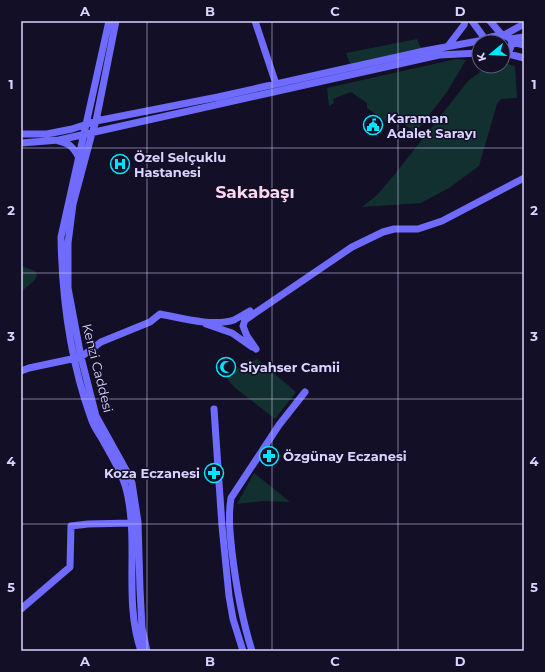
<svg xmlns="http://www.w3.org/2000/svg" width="545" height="672" font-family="Montserrat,sans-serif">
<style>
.green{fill:#12302f}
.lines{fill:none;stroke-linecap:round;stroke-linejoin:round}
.secondary{stroke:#6f6bff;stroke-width:7}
.grid{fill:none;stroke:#d9d4ff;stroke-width:1;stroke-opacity:0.55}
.labels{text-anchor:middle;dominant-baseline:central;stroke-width:3;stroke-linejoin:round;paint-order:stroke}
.poi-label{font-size:13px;font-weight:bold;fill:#d9d4ff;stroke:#130f26;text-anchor:start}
.street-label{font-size:13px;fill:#d9d4ff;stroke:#130f26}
.district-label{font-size:17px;font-weight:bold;fill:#ffd6f0;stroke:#130f26}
.neatline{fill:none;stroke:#d9d4ff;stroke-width:1.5}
.grid-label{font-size:13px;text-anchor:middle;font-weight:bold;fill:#d9d4ff}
</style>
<rect width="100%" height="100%" fill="#130f26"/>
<path class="green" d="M 417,39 L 421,48 L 350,64 L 346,53 Z
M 456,59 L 466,60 L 447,92 L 415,133 L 396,117 L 388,123 L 367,108 L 367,103 L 351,92 L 333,99 L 334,103 L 329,106 L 327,88 Z
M 503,63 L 515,66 L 517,98 L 501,99 L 497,104 L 479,166 L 449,188 L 421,203 L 362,207 L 377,195 L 395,174 L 468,81 L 488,66 L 503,66 Z
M 21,266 L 35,271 L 37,275 L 35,280 L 21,292 Z
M 257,359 L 296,392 L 275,419 L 234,387 L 224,375 Z
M 254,473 L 290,502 L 263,501 L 237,504 Z"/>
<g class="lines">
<path class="secondary" d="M 109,21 L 61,237 C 62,298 70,360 91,418 C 93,425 97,431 101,437 C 112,457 124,475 128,497 C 138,548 124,602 141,651
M 116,21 L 96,121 L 92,133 L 73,204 L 68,243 L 68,288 L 81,357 L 96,416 L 126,470 L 132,483 L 138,522 L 140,589 L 142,628 L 147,651
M 255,21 L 276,84
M 472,21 L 485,39
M 490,21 L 502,35
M 504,35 L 524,24
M 510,39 L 524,37
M 483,42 L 485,39 C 495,34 520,32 509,51 L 503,53
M 512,42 L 524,45
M 448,46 L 464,25 L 465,21
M 505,53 L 524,58
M 21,134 L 47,134 L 72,129 L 96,121 L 218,97 L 424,51 L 484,40
M 59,141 C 69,143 73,147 78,156
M 21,143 L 59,140 L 439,55 L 479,53
M 206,324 L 232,333 L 252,347
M 256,349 L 247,336 L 243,326 L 245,320 L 352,247 L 383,232 L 394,229 L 418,229 L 442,221 L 524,178
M 21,371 L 29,368 L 81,357 L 101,342 L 150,322 L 160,314 C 181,318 213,327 234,320 C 239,317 245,314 250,311
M 214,409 L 222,526 L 229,596 L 233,619 L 243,651
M 21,609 L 70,567 L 71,526 L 88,524 L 132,523
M 252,651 C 242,619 236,586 232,552 C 230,534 228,516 231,498 L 279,425 L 305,392"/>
</g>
<path class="grid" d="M 147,21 L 147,651M 272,21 L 272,651M 398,21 L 398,651M 21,148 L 524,148M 21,273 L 524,273M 21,399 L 524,399M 21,524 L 524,524"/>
<defs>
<symbol id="civic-ring" viewBox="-11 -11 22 22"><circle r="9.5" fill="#130f26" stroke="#00e5ff" stroke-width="1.5"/><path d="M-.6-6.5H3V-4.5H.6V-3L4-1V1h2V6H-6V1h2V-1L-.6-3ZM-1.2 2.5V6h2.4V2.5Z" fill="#00e5ff"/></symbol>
<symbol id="hospital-ring" viewBox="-11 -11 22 22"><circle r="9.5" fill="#130f26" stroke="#00e5ff" stroke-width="1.5"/><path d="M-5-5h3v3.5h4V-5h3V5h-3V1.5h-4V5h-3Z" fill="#00e5ff"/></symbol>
<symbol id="mosque-ring" viewBox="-11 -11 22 22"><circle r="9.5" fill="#130f26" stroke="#00e5ff" stroke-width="1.5"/><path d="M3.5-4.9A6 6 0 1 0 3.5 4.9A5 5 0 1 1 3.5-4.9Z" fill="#00e5ff"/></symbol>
<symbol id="pharmacy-ring" viewBox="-11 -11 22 22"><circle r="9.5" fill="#130f26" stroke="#00e5ff" stroke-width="1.5"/><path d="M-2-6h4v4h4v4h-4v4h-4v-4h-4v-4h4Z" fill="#00e5ff"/></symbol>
</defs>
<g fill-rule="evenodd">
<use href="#civic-ring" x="362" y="114" width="22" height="22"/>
<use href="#hospital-ring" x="109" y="153" width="22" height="22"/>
<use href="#mosque-ring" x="215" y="356" width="22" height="22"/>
<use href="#pharmacy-ring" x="258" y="445" width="22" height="22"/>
<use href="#pharmacy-ring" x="203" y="462" width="22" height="22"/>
</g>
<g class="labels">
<g class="poi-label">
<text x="387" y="118">Karaman<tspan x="387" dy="15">Adalet Sarayı</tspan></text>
<text x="134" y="157">Özel Selçuklu<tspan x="134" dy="15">Hastanesi</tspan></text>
<text x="240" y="367">Siyahser Camii</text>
<text x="283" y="456">Özgünay Eczanesi</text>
<text x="200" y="473" text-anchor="end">Koza Eczanesi</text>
</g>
<g class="street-label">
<text transform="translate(98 368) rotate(76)">Kenzi Caddesi</text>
</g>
<g class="district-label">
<text x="255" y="192">Sakabaşı</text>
</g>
</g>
<rect width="545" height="672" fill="none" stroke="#130f26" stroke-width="44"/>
<g transform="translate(491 54) rotate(252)"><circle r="19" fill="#130f26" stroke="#625e7d"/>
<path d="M0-3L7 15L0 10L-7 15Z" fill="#00e5ff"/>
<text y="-6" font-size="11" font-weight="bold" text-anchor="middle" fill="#d9d4ff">K</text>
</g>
<rect x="22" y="22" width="501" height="628" class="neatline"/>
<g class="grid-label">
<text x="85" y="16">A</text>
<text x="210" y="16">B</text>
<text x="335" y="16">C</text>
<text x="460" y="16">D</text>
<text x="11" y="89">1</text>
<text x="534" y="89">1</text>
<text x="11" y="215">2</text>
<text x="534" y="215">2</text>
<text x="11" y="341">3</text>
<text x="534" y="341">3</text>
<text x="11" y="466">4</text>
<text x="534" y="466">4</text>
<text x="11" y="592">5</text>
<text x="534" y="592">5</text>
<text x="85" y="666">A</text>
<text x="210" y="666">B</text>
<text x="335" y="666">C</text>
<text x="460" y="666">D</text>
</g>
</svg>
